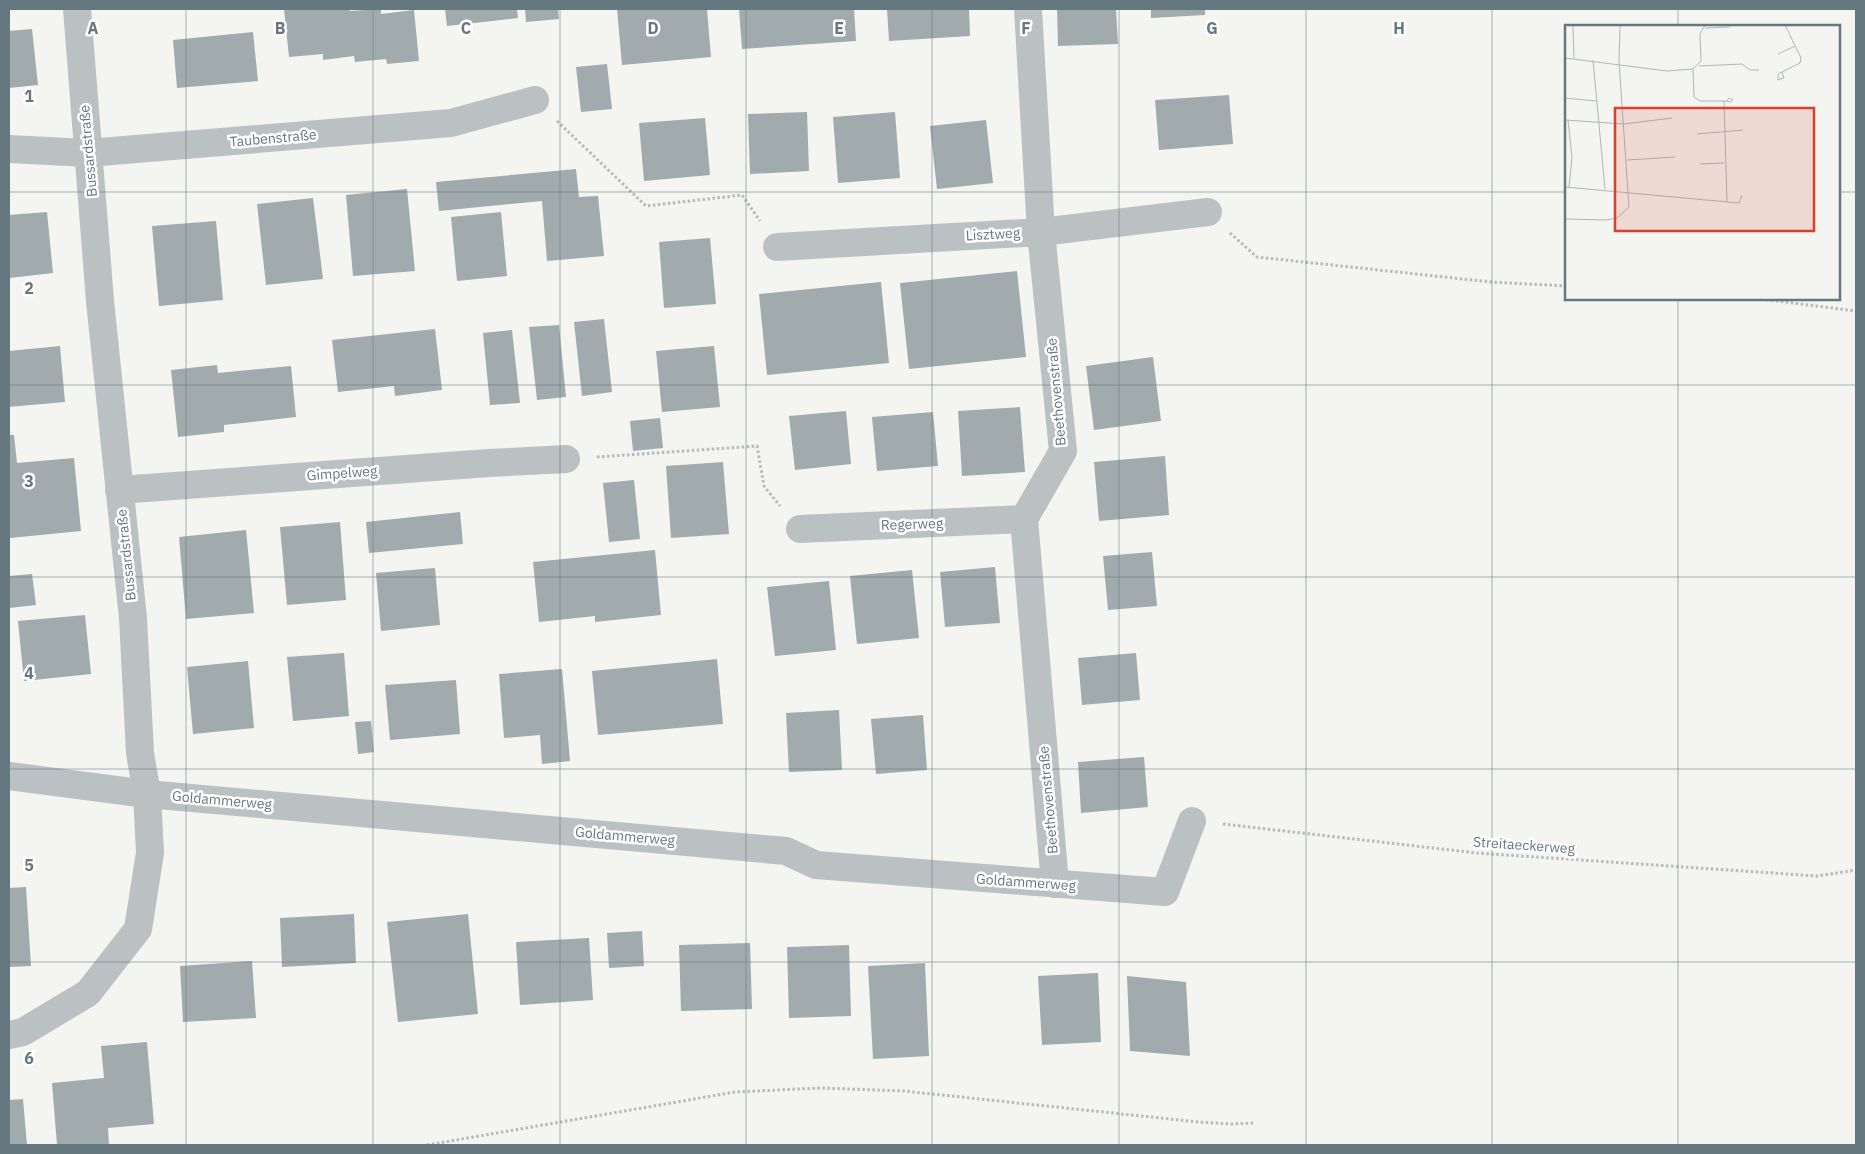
<svg xmlns="http://www.w3.org/2000/svg" width="1865" height="1154" font-family="'IBM Plex Sans',sans-serif">
<style>
.building{fill:#a1abae}
.lines{fill:none;stroke-linecap:round;stroke-linejoin:round}
.path{stroke:#b7babc;stroke-width:3;stroke-dasharray:2.5 2.5;stroke-linecap:butt}
.street{stroke:#bbc0c2;stroke-width:28}
.grid{fill:none;stroke:#65777f;stroke-width:1;stroke-opacity:0.55}
.labels{text-anchor:middle;dominant-baseline:central;stroke-width:5;stroke-linejoin:round;paint-order:stroke}
.street-label{font-size:14px;fill:#65777f;stroke:#fff}
.inset-road{fill:none;stroke:#aeb7b9;stroke-width:1}
.view{fill:#d6422e;fill-opacity:0.15;stroke:#d6422e;stroke-width:2.5}
.inset-edge{fill:none;stroke:#65777f;stroke-width:2.5}
.grid-label{font-size:16px;text-anchor:middle;font-weight:bold;fill:#65777f;stroke:#fff;stroke-width:5;stroke-linejoin:round;paint-order:stroke}
</style>
<rect width="100%" height="100%" fill="#f4f4f0"/>
<path class="building" d="M 284,9 L 350,9 L 350,11 L 381,9 L 381,14 L 414,10 L 419,61 L 387,64 L 386,59 L 355,62 L 354,56 L 323,60 L 323,54 L 289,57 Z
M 445,9 L 517,9 L 518,18 L 447,26 Z
M 525,9 L 558,9 L 559,19 L 526,22 Z
M 617,9 L 707,9 L 711,57 L 622,65 Z
M 739,9 L 854,9 L 856,41 L 742,49 Z
M 887,9 L 969,9 L 970,36 L 889,41 Z
M 1057,9 L 1116,9 L 1118,44 L 1058,46 Z
M 1151,9 L 1205,9 L 1205,15 L 1151,18 Z
M 32,29 L 38,85 L 9,88 L 9,31 Z
M 253,32 L 258,81 L 177,88 L 173,40 Z
M 607,64 L 612,109 L 581,112 L 576,67 Z
M 1229,95 L 1233,144 L 1159,150 L 1155,100 Z
M 807,112 L 809,171 L 750,174 L 748,114 Z
M 895,112 L 900,178 L 838,183 L 833,117 Z
M 705,118 L 710,175 L 644,181 L 639,123 Z
M 986,120 L 993,183 L 937,189 L 930,126 Z
M 576,169 L 579,197 L 598,196 L 604,256 L 547,261 L 542,201 L 439,211 L 436,182 Z
M 407,189 L 415,271 L 353,276 L 346,195 Z
M 313,198 L 323,279 L 266,285 L 257,204 Z
M 47,212 L 53,273 L 9,278 L 9,215 Z
M 501,212 L 507,276 L 457,281 L 451,217 Z
M 216,221 L 223,300 L 159,306 L 152,226 Z
M 710,238 L 716,304 L 664,308 L 659,242 Z
M 1017,271 L 1026,357 L 909,369 L 900,283 Z
M 881,282 L 889,363 L 767,375 L 759,294 Z
M 604,319 L 612,392 L 582,396 L 574,322 Z
M 559,325 L 566,397 L 537,400 L 529,327 Z
M 435,329 L 442,390 L 395,396 L 394,386 L 338,392 L 332,340 Z
M 512,330 L 520,403 L 490,405 L 483,333 Z
M 60,346 L 65,402 L 9,407 L 9,351 Z
M 714,346 L 720,407 L 662,412 L 656,351 Z
M 1153,357 L 1161,421 L 1094,430 L 1086,366 Z
M 217,365 L 218,373 L 291,366 L 296,417 L 224,425 L 224,432 L 178,437 L 171,370 Z
M 1020,407 L 1025,472 L 962,476 L 958,411 Z
M 846,411 L 851,464 L 795,470 L 789,416 Z
M 933,412 L 938,466 L 877,471 L 872,417 Z
M 660,418 L 663,448 L 633,451 L 630,421 Z
M 9,435 L 14,435 L 17,463 L 74,458 L 81,531 L 10,538 Z
M 1165,456 L 1169,515 L 1099,521 L 1094,462 Z
M 723,462 L 729,534 L 671,538 L 666,466 Z
M 634,480 L 640,539 L 609,542 L 603,483 Z
M 460,512 L 463,544 L 369,553 L 366,522 Z
M 340,522 L 346,600 L 287,605 L 280,527 Z
M 246,530 L 254,613 L 186,619 L 179,537 Z
M 655,550 L 661,615 L 595,622 L 595,616 L 539,622 L 533,562 Z
M 1152,552 L 1157,606 L 1108,610 L 1103,556 Z
M 995,567 L 1000,623 L 945,627 L 940,572 Z
M 435,568 L 440,625 L 381,631 L 376,573 Z
M 912,570 L 919,638 L 857,644 L 850,576 Z
M 32,574 L 36,605 L 9,608 L 9,576 Z
M 829,581 L 836,650 L 775,656 L 767,587 Z
M 85,615 L 91,674 L 24,681 L 18,621 Z
M 344,653 L 349,716 L 293,721 L 287,657 Z
M 1136,653 L 1140,700 L 1082,705 L 1078,658 Z
M 717,659 L 723,724 L 598,735 L 592,671 Z
M 248,661 L 254,728 L 193,734 L 187,667 Z
M 562,669 L 570,761 L 542,764 L 540,735 L 504,738 L 499,674 Z
M 456,680 L 460,734 L 390,740 L 385,685 Z
M 839,710 L 842,770 L 789,772 L 786,713 Z
M 923,715 L 927,770 L 876,774 L 871,719 Z
M 371,721 L 374,752 L 358,754 L 355,722 Z
M 1144,757 L 1148,807 L 1081,813 L 1078,762 Z
M 26,887 L 31,966 L 9,967 L 9,888 Z
M 354,914 L 356,963 L 282,967 L 280,918 Z
M 468,914 L 478,1014 L 398,1022 L 387,922 Z
M 642,931 L 644,966 L 609,968 L 607,933 Z
M 589,938 L 593,1000 L 520,1005 L 516,942 Z
M 750,943 L 752,1009 L 681,1011 L 679,945 Z
M 849,945 L 851,1016 L 789,1018 L 787,947 Z
M 252,961 L 256,1018 L 183,1022 L 180,966 Z
M 925,963 L 929,1056 L 873,1059 L 868,966 Z
M 1098,973 L 1101,1042 L 1042,1045 L 1038,976 Z
M 1127,976 L 1186,982 L 1190,1056 L 1130,1051 Z
M 147,1042 L 154,1124 L 108,1128 L 109,1145 L 57,1145 L 52,1083 L 104,1078 L 101,1046 Z
M 23,1099 L 27,1145 L 9,1145 L 9,1100 Z"/>
<g class="lines">
<path class="path" d="M 557,121 L 646,206 L 742,195 L 760,221
M 1230,233 L 1257,257 L 1491,282 L 1566,286
M 1761,299 L 1856,311
M 597,457 L 757,446 L 764,486 L 780,506
M 1223,824 L 1477,853 L 1817,876 L 1856,870
M 427,1145 L 735,1092 L 821,1088 L 904,1091 L 1198,1122 L 1231,1124 L 1255,1123"/>
<path class="street" d="M 1028,9 L 1041,232 L 1063,451 L 1024,519 L 1055,884
M 9,149 L 88,153 L 451,123 L 535,100
M 777,247 L 1041,232 L 1208,212
M 119,490 L 489,463 L 566,459
M 800,529 L 1024,519
M 9,776 L 147,794 L 786,851 L 816,865 L 1165,892 L 1192,821
M 9,1035 L 23,1032 L 88,993 L 138,929 L 150,853 L 147,794 L 140,753 L 133,618 L 100,301 L 77,9"/>
</g>
<path class="grid" d="M 186,9 L 186,1145M 373,9 L 373,1145M 560,9 L 560,1145M 746,9 L 746,1145M 932,9 L 932,1145M 1119,9 L 1119,1145M 1306,9 L 1306,1145M 1492,9 L 1492,1145M 1678,9 L 1678,26M 9,192 L 1566,192M 1839,192 L 1856,192M 1678,299 L 1678,1145M 9,385 L 1856,385M 9,577 L 1856,577M 9,769 L 1856,769M 9,962 L 1856,962"/>
<g class="labels">
<g class="street-label">
<text transform="translate(273 138) rotate(-5)">Taubenstraße</text>
<text transform="translate(88 151) rotate(-95)">Bussardstraße</text>
<text transform="translate(993 234) rotate(-3)">Lisztweg</text>
<text transform="translate(1056 392) rotate(-95)">Beethovenstraße</text>
<text transform="translate(342 473) rotate(-4)">Gimpelweg</text>
<text transform="translate(912 524) rotate(-2)">Regerweg</text>
<text transform="translate(126 555) rotate(-96)">Bussardstraße</text>
<text transform="translate(222 800) rotate(5)">Goldammerweg</text>
<text transform="translate(1048 800) rotate(-95)">Beethovenstraße</text>
<text transform="translate(625 836) rotate(5)">Goldammerweg</text>
<text transform="translate(1524 845) rotate(4)">Streitaeckerweg</text>
<text transform="translate(1026 882) rotate(4)">Goldammerweg</text>
</g>
</g>
<g transform="translate(1565 25)">
<rect width="275" height="275" fill="#f4f4f0"/>
<path class="inset-road" d="M 8,0 L 9,34M 140,0 L 135,9 L 136,36 L 128,44 L 129,72 L 135,76 L 159,76 L 162,177M 140,3 L 165,2M 213,29 L 230,21M 0,33 L 102,46 L 128,44M 28,35 L 40,164M 134,41 L 177,39 L 185,45 L 194,45M 217,47 L 219,53 L 213,55 L 213,49 L 235,38 L 236,33 L 220,0M 0,73 L 31,76M 159,76 L 166,77 L 168,75 L 164,73 L 162,76M 0,95 L 59,99 L 107,93M 3,95 L 7,132 L 4,163M 132,109 L 178,105M 62,135 L 110,132M 135,139 L 159,138M 0,162 L 174,178 L 177,170M 0,194 L 42,195 L 52,193 L 64,182 L 54,37 L 55,0"/>
<path class="view" d="M 50,83 L 249,83 L 249,206 L 50,206 Z"/>
<rect width="275" height="275" class="inset-edge"/>
</g>
<g class="grid-label">
<text x="93" y="34">A</text>
<text x="280" y="34">B</text>
<text x="466" y="34">C</text>
<text x="653" y="34">D</text>
<text x="839" y="34">E</text>
<text x="1026" y="34">F</text>
<text x="1212" y="34">G</text>
<text x="1399" y="34">H</text>
<text x="29" y="102">1</text>
<text x="29" y="294">2</text>
<text x="29" y="487">3</text>
<text x="29" y="679">4</text>
<text x="29" y="871">5</text>
<text x="29" y="1064">6</text>
</g>
<rect width="1865" height="1154" fill="none" stroke="#65777f" stroke-width="20"/>
</svg>
